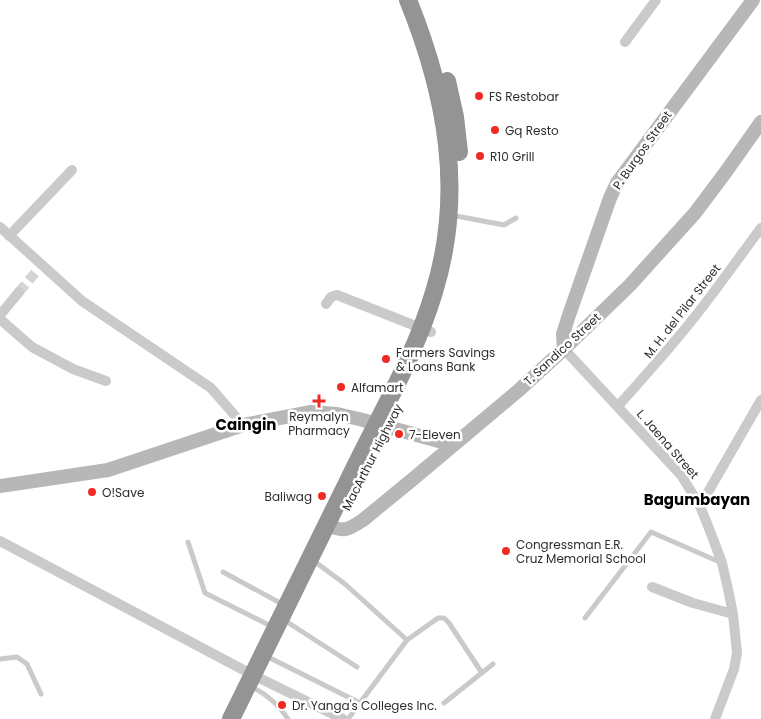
<svg xmlns="http://www.w3.org/2000/svg" width="761" height="719" font-family="Poppins,sans-serif">
<style>
.lines{fill:none;stroke-linecap:round;stroke-linejoin:round}
.street-tunnel{stroke:#d5d5d5;stroke-width:10;stroke-dasharray:10 5;stroke-linecap:butt}
.lane{stroke:#cacaca;stroke-width:5}
.street{stroke:#cacaca;stroke-width:10}
.secondary{stroke:#b7b7b7;stroke-width:14}
.highway{stroke:#949494;stroke-width:18}
.poi-dot{fill:#f02a24;stroke:#fff;stroke-width:2}
.labels{text-anchor:middle;dominant-baseline:central;stroke-width:5;stroke-linejoin:round;paint-order:stroke}
.poi-label{font-size:12px;fill:#2d2d2d;stroke:#fff;text-anchor:start}
.street-label{font-size:12px;fill:#2d2d2d;stroke:#fff}
.quarter-label{font-size:15px;font-weight:bold;fill:#000;stroke:#fff}
</style>
<rect width="100%" height="100%" fill="#fff"/>
<g class="lines">
<path class="street-tunnel" d="M 19,292 L 35,273"/>
<path class="lane" d="M 451,215 L 504,225 L 516,218
M 188,542 L 205,593 L 273,627
M 318,564 L 345,584 L 407,640
M 223,572 L 284,605
M 585,618 L 651,532 L 722,563
M 284,620 L 357,667
M 266,656 L 360,703
M 0,659 L 17,657 L 27,664 L 41,694
M 252,687 C 266,694 279,705 288,719
M 444,703 L 493,664
M 348,719 L 407,640 L 438,618 L 444,618 L 449,623 L 482,673"/>
<path class="street" d="M 625,42 L 656,0
M 0,227 L 82,301 L 211,388 L 243,425
M 9,236 L 72,170
M 326,304 L 331,297 L 337,295 L 431,332
M 0,315 L 19,292
M 0,319 L 32,347 L 73,369 L 106,381
M 564,349 L 681,475 L 700,506 L 712,536 L 722,563 L 728,589 L 733,614 L 737,653 L 734,669 L 715,719
M 618,406 C 645,376 672,346 697,314 C 719,286 740,256 761,228
M 700,506 L 761,400
M 0,541 L 253,675 L 343,719
M 652,587 L 693,603 L 733,614"/>
<path class="secondary" d="M 564,349 L 563,334 L 569,315 L 610,198 L 617,183 L 753,0
M 0,486 L 108,470 L 243,425 L 311,412 L 337,414 L 359,419 L 453,445
M 327,524 C 343,533 348,530 363,520 L 413,479 L 519,390 L 564,349 L 630,285 L 695,213 L 725,173 L 761,122"/>
<path class="highway" d="M 447,81 L 455,117 L 459,152
M 231,719 C 271,638 311,557 351,475 C 380,415 415,356 434,292 C 465,192 446,94 408,0"/>
</g>
<g class="poi-dot">
<circle cx="479" cy="96" r="5"/>
<circle cx="495" cy="130" r="5"/>
<circle cx="480" cy="156" r="5"/>
<circle cx="386" cy="359" r="5"/>
<circle cx="341" cy="387" r="5"/>
<path d="M316.5 393.5h5v5h5v5h-5v5h-5v-5h-5v-5h5z"/>
<circle cx="399" cy="434" r="5"/>
<circle cx="92" cy="492" r="5"/>
<circle cx="322" cy="496" r="5"/>
<circle cx="506" cy="551" r="5"/>
<circle cx="282" cy="705" r="5"/>
</g>
<g class="labels">
<g class="poi-label">
<text x="489" y="96">FS Restobar</text>
<text x="505" y="130">Gq Resto</text>
<text x="490" y="156">R10 Grill</text>
<text x="396" y="352">Farmers Savings<tspan x="396" dy="14">&amp; Loans Bank</tspan></text>
<text x="351" y="387">Alfamart</text>
<text x="319" y="416" text-anchor="middle">Reymalyn<tspan x="319" dy="14">Pharmacy</tspan></text>
<text x="409" y="434">7-Eleven</text>
<text x="102" y="492">O!Save</text>
<text x="312" y="496" text-anchor="end">Baliwag</text>
<text x="516" y="544">Congressman E.R.<tspan x="516" dy="14">Cruz Memorial School</tspan></text>
<text x="292" y="705">Dr. Yanga's Colleges Inc.</text>
</g>
<g class="street-label">
<text transform="translate(642 150) rotate(-55)">P. Burgos Street</text>
<text transform="translate(682 311) rotate(-52)">M. H. del Pilar Street</text>
<text transform="translate(562 349) rotate(-43)">T. Sandico Street</text>
<text transform="translate(668 444) rotate(49)">L. Jaena Street</text>
<text transform="translate(372 457) rotate(-63)">MacArthur Highway</text>
</g>
<g class="quarter-label">
<text x="246" y="424">Caingin</text>
<text x="697" y="499">Bagumbayan</text>
</g>
</g>
</svg>
